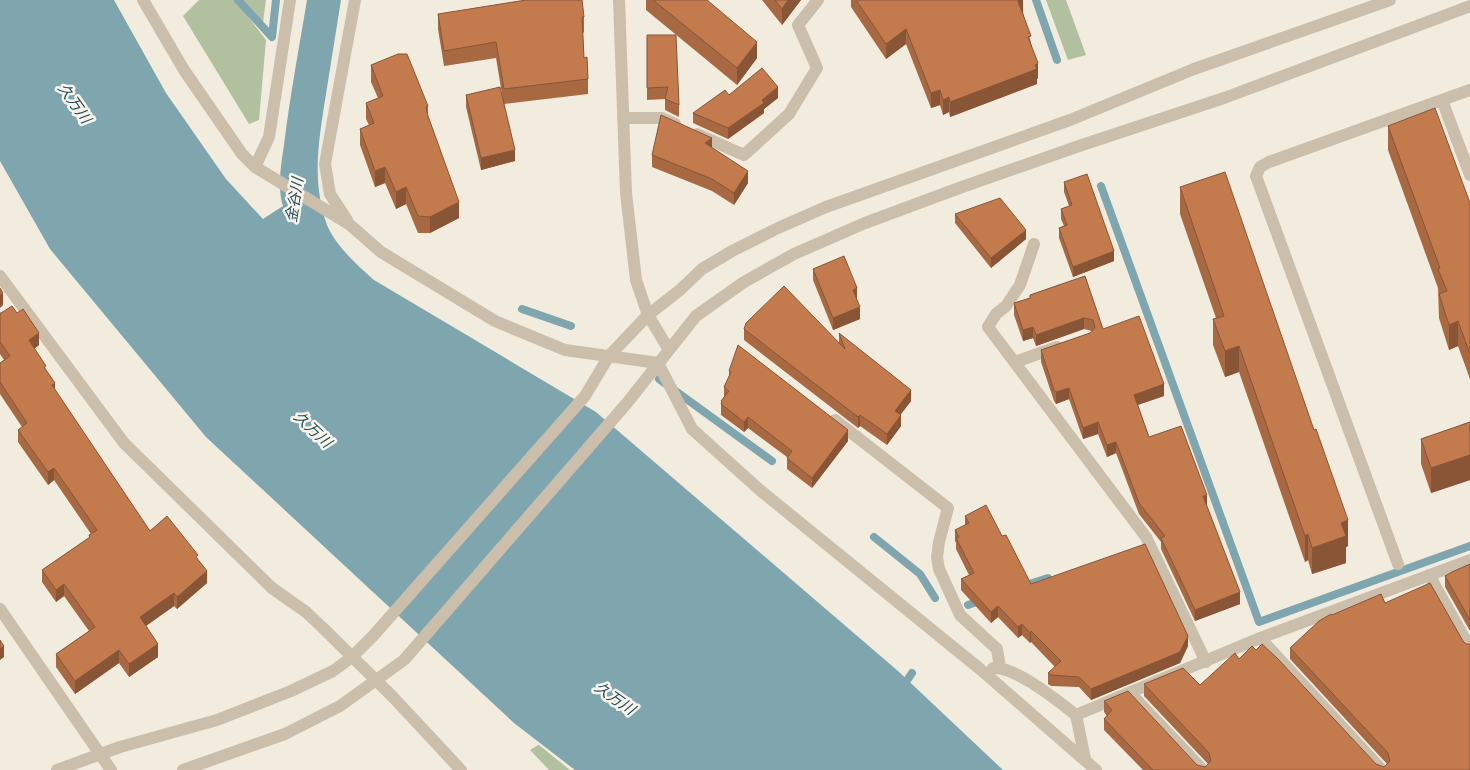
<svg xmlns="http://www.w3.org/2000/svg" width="1470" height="770" font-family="'Space Grotesk','Noto Sans JP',sans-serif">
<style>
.green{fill:#b1c19f}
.water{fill:#7fa6af}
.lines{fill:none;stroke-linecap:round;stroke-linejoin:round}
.stream{stroke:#7fa6af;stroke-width:8}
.minor{stroke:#cbbeab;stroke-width:12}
.tertiary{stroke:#cbbeab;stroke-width:12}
.wall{fill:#a86942}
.shaded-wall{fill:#885536}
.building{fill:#c37a4d;stroke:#885536}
.labels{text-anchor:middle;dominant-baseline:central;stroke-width:5;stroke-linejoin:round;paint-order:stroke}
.water-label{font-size:15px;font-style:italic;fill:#204e59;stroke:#faf5ec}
</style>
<rect width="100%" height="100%" fill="#f2ecdf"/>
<path class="green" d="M 199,0 L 235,0 L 266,40 L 259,120 L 249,124 L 183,16 Z
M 240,0 L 266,0 L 262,29 Z
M 1046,0 L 1066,0 L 1086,55 L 1068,60 Z
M 538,745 L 539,745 L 570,770 L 549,770 L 530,750 Z"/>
<path class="water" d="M 0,0 L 114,0 L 166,93 L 226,179 L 263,219 L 283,206 C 277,187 281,165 284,145 C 290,96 299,48 307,0 L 341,0 C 336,31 331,63 326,94 C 319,139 311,180 327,225 C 335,245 358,266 374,280 L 596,412 L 898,671 L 1003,770 L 575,770 L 514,723 L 206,437 L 50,249 L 0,161 Z"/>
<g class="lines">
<path class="stream" d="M 238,0 L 272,37 L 276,0
M 1036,0 L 1057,60
M 1101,186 L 1259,622 L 1470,546
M 522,309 L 571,326
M 659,379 L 772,461
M 874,537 L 920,574 L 935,598
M 1023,586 L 1048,578
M 968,605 L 982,600
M 902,688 L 912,673"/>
<path class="minor" d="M 143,0 L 184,70 L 242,154 L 255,167 L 349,224 L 381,252 L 495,321 L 565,350 L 658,363 L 692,429 L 761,491 L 980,669 L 1096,770
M 1442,100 L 1470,175
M 623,118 L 662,118 L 675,124
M 697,134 L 744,155 L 789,114 L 817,68 L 798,25 L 818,0
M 255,167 L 269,137 L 290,0
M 347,220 L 330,194 L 325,164 L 355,0
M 1034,244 L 1020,285 L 1006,306 L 996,314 L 988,327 L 1146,537 L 1206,662
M 0,276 L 124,443 L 272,588 L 306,612 L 323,628 L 392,696 L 461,770
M 1015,362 L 1057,347
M 835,420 L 948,508 L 939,542 L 937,557 L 939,569 L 960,615 L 997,649 L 1000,667
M 1398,564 L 1256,176 L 1260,167 L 1269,162 L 1470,90
M 1429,575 L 1470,648
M 0,609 L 111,770
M 1260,638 L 1382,770
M 993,668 C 1015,666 1058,701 1076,715 L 1085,759
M 1130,693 L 1203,770
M 1076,715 L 1260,638 L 1470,560"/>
<path class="tertiary" d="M 619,0 L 626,193 L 636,280 L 648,315 L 669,350
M 57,770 L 120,747 L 217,720 L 291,691 L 333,671 L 352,657 L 373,636 L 585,396 L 609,356 L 648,315 L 680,290 L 702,269 L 732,251 L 778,228 L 826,207 L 1070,120 L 1194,69 L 1390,0
M 183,770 L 285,734 L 340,706 L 404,660 L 627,403 L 696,316 L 744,282 L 794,254 L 865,223 L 962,187 L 1079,146 L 1224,98 L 1470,6"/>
</g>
<path class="wall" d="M 646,0 L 707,0 L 757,58 L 737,85 L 646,10 Z
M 762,0 L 801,0 L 782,25 Z
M 851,0 L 1023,0 L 1023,13 L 1031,43 L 1038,78 L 1037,79 L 1037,84 L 950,117 L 949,112 L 943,115 L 940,105 L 931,108 L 906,44 L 886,59 L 851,7 Z
M 438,14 L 584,17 L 584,32 L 583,33 L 584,58 L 588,79 L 588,94 L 504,104 L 515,161 L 481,170 L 466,107 L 466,95 L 503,100 L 496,58 L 444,66 L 438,29 Z
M 647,35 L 679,105 L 679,117 L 665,110 L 665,99 L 647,100 Z
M 371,65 L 428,106 L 428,116 L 459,218 L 430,233 L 418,233 L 406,204 L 396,209 L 385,183 L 375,187 L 360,145 L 360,129 L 369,125 L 366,119 L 366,103 L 378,98 L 371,82 Z
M 729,95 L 778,98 L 764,109 L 764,113 L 728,139 L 693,123 L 693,113 Z
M 1388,126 L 1470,203 L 1470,379 L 1458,346 L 1449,350 L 1439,318 L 1438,288 L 1388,150 Z
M 712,148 L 748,183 L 734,205 L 712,191 L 652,167 L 652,155 Z
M 1064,182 L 1114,261 L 1073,277 L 1059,238 L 1059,228 L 1064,226 L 1061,219 L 1061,209 L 1069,206 L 1064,192 Z
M 1180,187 L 1348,546 L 1346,547 L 1346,563 L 1312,574 L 1308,560 L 1305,562 L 1239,372 L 1225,377 L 1213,345 L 1213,319 L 1216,318 L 1180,214 Z
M 955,214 L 1026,239 L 991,268 L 955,223 Z
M 813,269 L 857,299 L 857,300 L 860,319 L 833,330 L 813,280 Z
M 1085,276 L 1103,329 L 1164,396 L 1138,405 L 1149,437 L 1207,506 L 1240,604 L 1195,621 L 1161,549 L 1161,542 L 1139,514 L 1116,453 L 1107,457 L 1098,434 L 1083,439 L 1069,399 L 1056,404 L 1054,401 L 1041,362 L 1041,350 L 1090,333 L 1092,331 L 1084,329 L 1036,346 L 1033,338 L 1023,341 L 1014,315 L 1014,303 L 1030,298 L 1030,295 Z
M 0,313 L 39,345 L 34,349 L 46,370 L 55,391 L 150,531 L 198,560 L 207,583 L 177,609 L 174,606 L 146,626 L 158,657 L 129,677 L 119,663 L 75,694 L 56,667 L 56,654 L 89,631 L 64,596 L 56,602 L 42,582 L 42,570 L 89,538 L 89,535 L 91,534 L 54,480 L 48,485 L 18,442 L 18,430 L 22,427 L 0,394 L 0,363 L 4,360 L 0,354 Z
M 744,329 L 839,342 L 839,333 L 911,401 L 900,415 L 901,426 L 887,445 L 860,426 L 858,428 L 744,340 Z
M 729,371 L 848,441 L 812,488 L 787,469 L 787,457 L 748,428 L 744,432 L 721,415 L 721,401 L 724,397 L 724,387 L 729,376 Z
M 1470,422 L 1470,480 L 1431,493 L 1421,464 L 1421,439 Z
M 965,516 L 1002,536 L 1031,584 L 1188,646 L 1180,663 L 1091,700 L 1079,687 L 1051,686 L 1048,684 L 1048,673 L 1055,667 L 1031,642 L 1030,643 L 1022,635 L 1018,638 L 998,617 L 991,623 L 961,590 L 961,579 L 969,575 L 956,549 L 956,543 L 955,541 L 955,530 L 965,525 Z
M 1470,564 L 1470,631 L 1445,587 L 1445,576 Z
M 1385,603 L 1470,770 L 1143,770 L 1104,730 L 1104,719 L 1107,716 L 1104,712 L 1104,701 L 1197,765 L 1205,767 L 1208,764 L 1144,696 L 1144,684 L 1200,685 L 1239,659 L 1376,764 L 1384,767 L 1387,764 L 1290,659 L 1290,648 L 1332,615 Z"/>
<path class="shaded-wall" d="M 788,0 L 801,0 L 782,25 L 782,9 Z
M 1021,0 L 1023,0 L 1023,14 L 1018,1 Z
M 906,29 L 906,44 L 886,59 L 886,44 Z
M 757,42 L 757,58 L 737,85 L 737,68 Z
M 1038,63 L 1038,78 L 1037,79 L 1037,84 L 950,117 L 950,102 Z
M 778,87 L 778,98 L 764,109 L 764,113 L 728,139 L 728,128 Z
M 940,90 L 940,105 L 931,108 L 931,93 Z
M 949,97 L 949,112 L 943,115 L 943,100 Z
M 712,138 L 712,150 L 705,143 Z
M 515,150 L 515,161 L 481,170 L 481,158 Z
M 385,167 L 385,183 L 375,187 L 375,171 Z
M 748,171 L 748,183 L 734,205 L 734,193 Z
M 406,187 L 406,204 L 396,209 L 396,192 Z
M 459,202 L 459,218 L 430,233 L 430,217 Z
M 1026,230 L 1026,239 L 991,268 L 991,258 Z
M 1114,251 L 1114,261 L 1073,277 L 1073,267 Z
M 857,288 L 857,299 L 853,301 L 853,290 Z
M 3,293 L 3,305 L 0,308 L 0,296 Z
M 860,307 L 860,319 L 833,330 L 833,318 Z
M 1084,318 L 1084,329 L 1036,346 L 1036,335 Z
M 1458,321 L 1458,346 L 1449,350 L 1449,325 Z
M 1033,327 L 1033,338 L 1023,341 L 1023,330 Z
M 39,333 L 39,345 L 29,353 L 29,340 Z
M 1239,346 L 1239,372 L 1225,377 L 1225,351 Z
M 55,383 L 55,395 L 52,385 Z
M 1164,384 L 1164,396 L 1134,406 L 1134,395 Z
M 1069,388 L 1069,399 L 1056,404 L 1056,392 Z
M 911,390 L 911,401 L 895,422 L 895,411 Z
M 860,415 L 860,426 L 858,428 L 858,417 Z
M 901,415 L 901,426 L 887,445 L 887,434 Z
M 748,417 L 748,428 L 744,432 L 744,422 Z
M 1098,422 L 1098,434 L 1083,439 L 1083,428 Z
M 848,430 L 848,441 L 812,488 L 812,478 Z
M 1116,442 L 1116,453 L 1107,457 L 1107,445 Z
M 1470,455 L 1470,480 L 1431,493 L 1431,468 Z
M 54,468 L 54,480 L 48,485 L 48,472 Z
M 1207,495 L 1207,507 L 1203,496 Z
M 1348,520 L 1348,546 L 1346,547 L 1346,563 L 1312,574 L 1312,548 L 1341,523 Z
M 1308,534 L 1308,560 L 1305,562 L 1305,536 Z
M 207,571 L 207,583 L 177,609 L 177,597 Z
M 64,584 L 64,596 L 56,602 L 56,590 Z
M 1240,592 L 1240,604 L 1195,621 L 1195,610 Z
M 174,593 L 174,606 L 140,630 L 140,617 Z
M 998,606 L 998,617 L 991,623 L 991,612 Z
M 1022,624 L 1022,635 L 1018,638 L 1018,627 Z
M 1031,631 L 1031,642 L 1030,643 L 1030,633 Z
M 1188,636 L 1188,646 L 1180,663 L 1091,700 L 1091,689 Z
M 158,644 L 158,657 L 129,677 L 129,664 Z
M 4,646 L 4,657 L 0,660 L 0,649 Z
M 119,650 L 119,663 L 75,694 L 75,681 Z"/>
<path class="building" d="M 526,0 L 582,0 L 584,17 L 582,17 L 584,58 L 587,57 L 588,79 L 504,89 L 496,42 L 444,51 L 438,14 Z
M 653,0 L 707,0 L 757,42 L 737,68 Z
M 775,0 L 788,0 L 782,9 Z
M 856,0 L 1021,0 L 1018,1 L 1031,36 L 1028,37 L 1038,63 L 1035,65 L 1037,69 L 950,102 L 949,97 L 943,100 L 940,90 L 931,93 L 906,29 L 886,44 Z
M 647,35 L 676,35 L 679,105 L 665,99 L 668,87 L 647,88 Z
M 398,54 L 407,54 L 428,106 L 426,107 L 428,116 L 459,202 L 430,217 L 418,216 L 406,187 L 396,192 L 385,167 L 375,171 L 360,129 L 374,123 L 366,103 L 383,96 L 371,65 Z
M 762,68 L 778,87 L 762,100 L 764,103 L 728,128 L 693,113 L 725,90 L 729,95 Z
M 500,87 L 515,150 L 481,158 L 466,95 Z
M 1435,108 L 1470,203 L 1470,354 L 1458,321 L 1449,325 L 1439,294 L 1447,291 L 1438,269 L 1440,268 L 1388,126 Z
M 661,115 L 712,138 L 705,143 L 748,171 L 734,193 L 712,179 L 652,155 Z
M 1225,172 L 1314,430 L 1316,429 L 1348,520 L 1341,523 L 1346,536 L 1312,548 L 1308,534 L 1305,536 L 1239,346 L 1225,351 L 1213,319 L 1224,316 L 1180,187 Z
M 1087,174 L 1114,251 L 1073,267 L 1059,228 L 1067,225 L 1061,209 L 1072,205 L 1064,182 Z
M 1000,198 L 1026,230 L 991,258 L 955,214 Z
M 844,256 L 857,288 L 853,290 L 860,307 L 833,318 L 813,269 Z
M 1085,276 L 1103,329 L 1139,316 L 1164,384 L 1134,395 L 1149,437 L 1181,426 L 1207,495 L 1203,496 L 1240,592 L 1195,610 L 1161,538 L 1165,536 L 1139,503 L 1116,442 L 1107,445 L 1098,422 L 1083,428 L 1069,388 L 1056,392 L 1054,390 L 1041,350 L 1090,333 L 1095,327 L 1093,320 L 1084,318 L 1036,335 L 1033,327 L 1023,330 L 1014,303 L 1030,298 L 1030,295 Z
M 784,286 L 845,349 L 839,333 L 911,390 L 895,411 L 901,415 L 887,434 L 860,415 L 858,417 L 744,329 L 746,323 Z
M 0,288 L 3,293 L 0,296 Z
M 12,306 L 17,313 L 23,309 L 39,333 L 29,340 L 46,366 L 44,367 L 55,383 L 52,385 L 150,531 L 167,516 L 198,555 L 196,557 L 207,571 L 177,597 L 174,593 L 140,617 L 158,644 L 129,664 L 119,650 L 75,681 L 56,654 L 95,627 L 64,584 L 56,590 L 42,570 L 90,537 L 89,535 L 97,530 L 54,468 L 48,472 L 18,430 L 27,423 L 0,382 L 0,363 L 10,356 L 0,342 L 0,313 L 1,313 Z
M 738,345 L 848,430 L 812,478 L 787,458 L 792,451 L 748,417 L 744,422 L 721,404 L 722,402 L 721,401 L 729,391 L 724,387 L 731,372 L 729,371 Z
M 1470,422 L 1470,455 L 1431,468 L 1421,439 Z
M 986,505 L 1002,536 L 1006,535 L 1031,584 L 1145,544 L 1188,636 L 1180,652 L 1091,689 L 1079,677 L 1051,675 L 1048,673 L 1061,661 L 1031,631 L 1030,633 L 1022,624 L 1018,627 L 998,606 L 991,612 L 961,579 L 974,573 L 956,538 L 959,537 L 955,530 L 969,523 L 965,516 Z
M 1470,564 L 1470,620 L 1445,576 L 1452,572 Z
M 1430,583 L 1463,641 L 1466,644 L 1470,644 L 1470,770 L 1153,770 L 1104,719 L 1112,710 L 1104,701 L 1128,691 L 1197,765 L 1205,767 L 1211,761 L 1209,753 L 1144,684 L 1183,668 L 1200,685 L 1235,653 L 1239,659 L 1252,646 L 1256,650 L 1262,644 L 1278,659 L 1376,764 L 1384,767 L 1390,761 L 1388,753 L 1290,648 L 1319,621 L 1331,614 L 1332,615 L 1381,594 L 1385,603 Z
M 0,640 L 4,646 L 0,649 Z"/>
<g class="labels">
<g class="water-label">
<text transform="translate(75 103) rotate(55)">久万川</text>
<text transform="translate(294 200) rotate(-81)">金谷川</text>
<text transform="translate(313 429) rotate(43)">久万川</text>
<text transform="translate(615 698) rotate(35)">久万川</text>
</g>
</g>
</svg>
